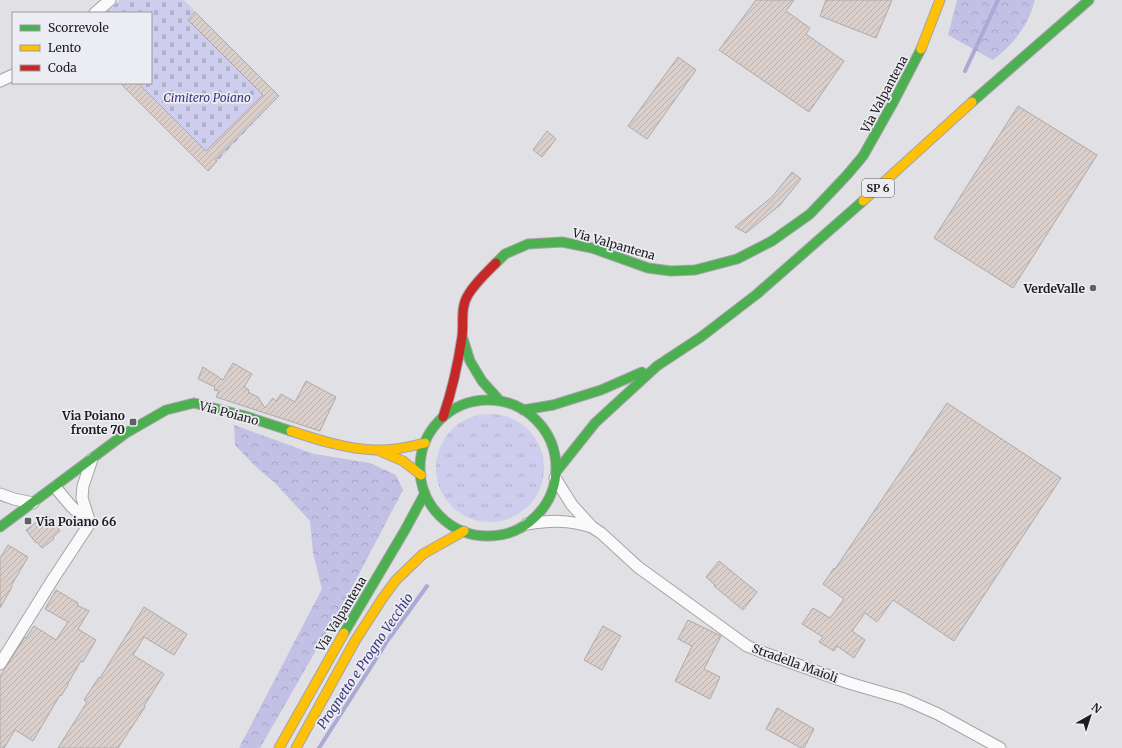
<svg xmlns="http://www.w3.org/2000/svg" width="1122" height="748" font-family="Merriweather,serif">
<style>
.grass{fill:url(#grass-tufts)}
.forest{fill:url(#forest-crowns)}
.cemetery{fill:url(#cemetery-stones)}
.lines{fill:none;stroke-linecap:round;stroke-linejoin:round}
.stream{stroke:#aba9d5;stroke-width:4}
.building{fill:url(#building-hatch);stroke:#acaaac}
.street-casing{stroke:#a4a4a7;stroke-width:13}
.fast-casing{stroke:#a4a4a7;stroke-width:11}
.slow-casing{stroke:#a4a4a7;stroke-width:11}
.jam-casing{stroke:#a4a4a7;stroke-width:11}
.street{stroke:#fafafb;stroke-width:11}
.fast{stroke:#4caf50;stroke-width:9}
.slow{stroke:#ffc107;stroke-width:9}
.jam{stroke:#c62828;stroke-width:9}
.poi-dot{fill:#616165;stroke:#ececf3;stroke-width:1.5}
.labels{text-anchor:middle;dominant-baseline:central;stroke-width:3.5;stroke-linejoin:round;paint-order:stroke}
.shield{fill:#ececf3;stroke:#5b5b5f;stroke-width:1}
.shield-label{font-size:11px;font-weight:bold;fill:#1d1d20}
.street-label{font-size:12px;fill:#1d1d20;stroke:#ececf3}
.park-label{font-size:12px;font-style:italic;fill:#3e357d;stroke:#ececf3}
.poi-label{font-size:12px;font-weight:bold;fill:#1d1d20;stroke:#ececf3;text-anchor:end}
.water-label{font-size:13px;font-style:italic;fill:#3f367e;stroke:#ececf3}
</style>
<defs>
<pattern id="grass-tufts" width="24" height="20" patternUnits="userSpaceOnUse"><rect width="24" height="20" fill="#cecded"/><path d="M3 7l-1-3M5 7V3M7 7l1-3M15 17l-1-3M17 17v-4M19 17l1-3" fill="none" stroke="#b0b0cb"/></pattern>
<pattern id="forest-crowns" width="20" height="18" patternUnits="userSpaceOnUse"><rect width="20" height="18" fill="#c2c1e5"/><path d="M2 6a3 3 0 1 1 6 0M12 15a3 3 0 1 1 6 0" fill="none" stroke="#a6a5c4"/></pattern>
<pattern id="cemetery-stones" width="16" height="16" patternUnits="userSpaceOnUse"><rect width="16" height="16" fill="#cecded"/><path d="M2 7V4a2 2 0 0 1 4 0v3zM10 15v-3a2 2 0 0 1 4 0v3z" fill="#b0b0cb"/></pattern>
<pattern id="building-hatch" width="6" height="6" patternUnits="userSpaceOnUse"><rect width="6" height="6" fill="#dbcfcb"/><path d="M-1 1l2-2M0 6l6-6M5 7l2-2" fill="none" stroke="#bcb1ae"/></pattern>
</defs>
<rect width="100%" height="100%" fill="#e0e0e5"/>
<path class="grass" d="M436 468a54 54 0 1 1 108 0a54 54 0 1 1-108 0Z"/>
<path class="forest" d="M 957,0 L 1035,0 C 1033,4 1033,8 1031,12 C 1024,31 1009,48 993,60 L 948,35 Z
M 234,425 L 314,454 L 370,463 L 396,475 L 403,490 L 349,593 L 260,748 L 239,748 L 322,589 L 313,553 L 310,521 L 275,483 L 254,465 L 235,445 Z"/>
<path class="cemetery" d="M 120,0 L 184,0 L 279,96 L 208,171 L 120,83 L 151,83 L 151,13 L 106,13 Z"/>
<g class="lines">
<path class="stream" d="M 965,71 L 998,0
M 319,748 L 388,640 L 427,586"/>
</g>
<path class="building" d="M 756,0 L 794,0 L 786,11 L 810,28 L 806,34 L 844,61 L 809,112 L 719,50 Z
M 826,0 L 892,0 L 876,38 L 820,16 Z
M 195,12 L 279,96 L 215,160 L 217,161 L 208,171 L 120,83 L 138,83 L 206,151 L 263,95 L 188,20 Z
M 678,57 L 696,70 L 647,139 L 628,126 Z
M 1018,106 L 1097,155 L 1013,288 L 934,238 Z
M 547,131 L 556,139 L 542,157 L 533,150 Z
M 792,172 L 801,179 L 780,205 L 746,233 L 735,227 L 772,197 Z
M 233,363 L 252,374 L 244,387 L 249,390 L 248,392 L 258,397 L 265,408 L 273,398 L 276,401 L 281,394 L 295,402 L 306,381 L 336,397 L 320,431 L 216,397 L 219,391 L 214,390 L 215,387 L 198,379 L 203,367 L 223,380 Z
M 947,403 L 1061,478 L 954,641 L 893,600 L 877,622 L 865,613 L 852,631 L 865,640 L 854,658 L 837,646 L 834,651 L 819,642 L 823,637 L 802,624 L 813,608 L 830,618 L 844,599 L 823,584 L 834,568 L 835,569 Z
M 47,514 L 60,531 L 53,537 L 54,539 L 42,548 L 37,542 L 36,543 L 26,530 Z
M 8,545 L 28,557 L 11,586 L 12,587 L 0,608 L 0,558 Z
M 719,561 L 757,592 L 743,610 L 714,586 L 715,585 L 706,577 Z
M 56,590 L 78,603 L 77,605 L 89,611 L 78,629 L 96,640 L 83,662 L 81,661 L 67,685 L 68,685 L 61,696 L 60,695 L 33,741 L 15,730 L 4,748 L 0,748 L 0,676 L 25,637 L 26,638 L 34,626 L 56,640 L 68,622 L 45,609 Z
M 144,607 L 187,634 L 174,655 L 144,637 L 133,655 L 164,674 L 144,706 L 145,707 L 118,748 L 58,748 L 87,702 L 84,700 L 99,677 L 100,678 Z
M 688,620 L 721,636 L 704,669 L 720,677 L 710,699 L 675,681 L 692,646 L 678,639 Z
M 603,626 L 621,636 L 602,670 L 584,660 Z
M 777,708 L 814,729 L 804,748 L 801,748 L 766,729 Z"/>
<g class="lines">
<defs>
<path id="street" d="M 95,13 L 110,0
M 0,81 L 13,75
M 555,478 L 572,505 L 592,527 L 601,533 L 638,567 L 747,646 L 767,654 L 849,683 L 904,699 L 938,714 L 1000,748
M 55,487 L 71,506 L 89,523
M 0,494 L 14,499 L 33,503
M 90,523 L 82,498 L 83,486 L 92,459
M 527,524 C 552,520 567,520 592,527
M 0,664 L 53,579 L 90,523"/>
<path id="fast" d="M 972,102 L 1089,0
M 496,263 L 505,254 L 528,244 L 562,242 L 592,248 L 648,268 L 671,271 L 695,270 L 737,259 L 772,241 L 810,214 L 847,175 L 863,156 L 894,101 L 921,49
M 463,339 L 470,361 L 482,381 L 500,401
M420 468a68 68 0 1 1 136 0a68 68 0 1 1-136 0Z
M 523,410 L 553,405 L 601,390 L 642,372
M 556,472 L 595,423 L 657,366 L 701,337 L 757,294 L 863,201
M 0,527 L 126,433 L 166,410 L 194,403 L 245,416 L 291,431
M 344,633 L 405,530 L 425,493"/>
<path id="slow" d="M 921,49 L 940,0
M 863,201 L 972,102
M 291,431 C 318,440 347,449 376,450 C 392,451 409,447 425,443
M 382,452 L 403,461 L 421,475
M 279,748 L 344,633
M 296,748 L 355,641 L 382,599 L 396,580 L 423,554 L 464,531"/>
<path id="jam" d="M 443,417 C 452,391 458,364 462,337 C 464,323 460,308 468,295 C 475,283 486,273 496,263"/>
</defs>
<use href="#street" class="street-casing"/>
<use href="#fast" class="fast-casing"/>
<use href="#slow" class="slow-casing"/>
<use href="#jam" class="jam-casing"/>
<use href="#street" class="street"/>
<use href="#fast" class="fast"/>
<use href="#slow" class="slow"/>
<use href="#jam" class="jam"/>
</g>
<g class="poi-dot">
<circle cx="1093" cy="288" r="4"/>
<rect x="129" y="418" width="8" height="8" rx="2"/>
<rect x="24" y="517" width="8" height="8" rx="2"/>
</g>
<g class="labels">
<rect class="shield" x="862" y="179" width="32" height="18" rx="3"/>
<g class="shield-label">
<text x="878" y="188">SP 6</text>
</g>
<g class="street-label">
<text transform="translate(884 94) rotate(-62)">Via Valpantena</text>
<text transform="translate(614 244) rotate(16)">Via Valpantena</text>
<text transform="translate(229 413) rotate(15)">Via Poiano</text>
<text transform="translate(341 614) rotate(-59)">Via Valpantena</text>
<text transform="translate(795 663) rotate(20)">Stradella Maioli</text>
</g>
<g class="park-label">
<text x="207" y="97">Cimitero Poiano</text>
</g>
<g class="poi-label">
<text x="1085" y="288">VerdeValle</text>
<text x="125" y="415">Via Poiano<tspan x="125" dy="14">fronte 70</tspan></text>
<text x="36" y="521" text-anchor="start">Via Poiano 66</text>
</g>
<g class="water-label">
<text transform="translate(365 661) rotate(-56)">Prognetto e Progno Vecchio</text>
</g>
</g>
<rect x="12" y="12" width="140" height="72" fill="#ececf3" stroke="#99999f"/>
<rect x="20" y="25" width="20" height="6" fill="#4caf50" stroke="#99999f"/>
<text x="48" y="32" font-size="12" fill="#1d1d20">Scorrevole</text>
<rect x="20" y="45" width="20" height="6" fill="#ffc107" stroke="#99999f"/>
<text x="48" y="52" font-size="12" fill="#1d1d20">Lento</text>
<rect x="20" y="65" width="20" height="6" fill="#c62828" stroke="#99999f"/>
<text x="48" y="72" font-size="12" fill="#1d1d20">Coda</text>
<g transform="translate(1090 716) rotate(39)" stroke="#ececf3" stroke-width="3" paint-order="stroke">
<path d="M0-3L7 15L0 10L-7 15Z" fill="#1d1d20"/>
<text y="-6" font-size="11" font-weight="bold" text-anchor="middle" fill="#1d1d20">N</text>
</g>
</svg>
